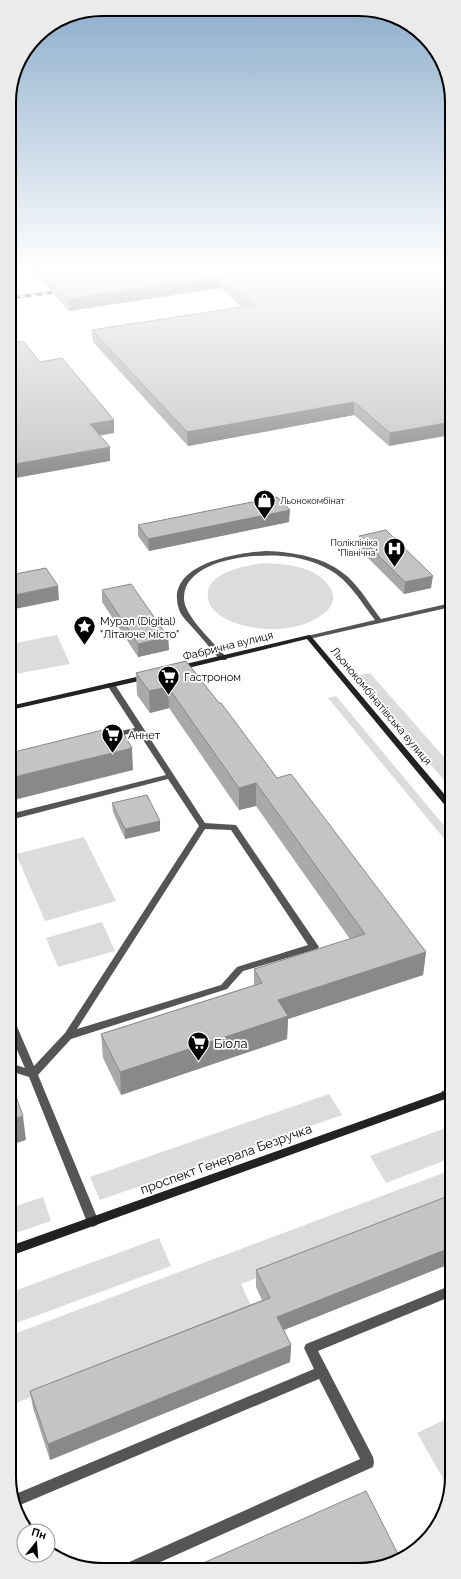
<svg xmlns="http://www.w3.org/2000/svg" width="461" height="1579" font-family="Raleway,sans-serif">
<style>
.green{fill:#dcdcdc}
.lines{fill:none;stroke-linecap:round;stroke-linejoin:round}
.lane{fill:#555;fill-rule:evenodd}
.street{fill:#555;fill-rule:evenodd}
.secondary{fill:#222;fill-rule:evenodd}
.rail-casing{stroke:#000;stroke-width:3}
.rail{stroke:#fff;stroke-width:2;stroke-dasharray:5.5;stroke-linecap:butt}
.wall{fill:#a9a9a9}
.shaded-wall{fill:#898989}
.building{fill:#c4c4c4;stroke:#898989}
.labels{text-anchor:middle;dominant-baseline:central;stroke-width:3.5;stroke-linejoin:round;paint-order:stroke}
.far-poi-label{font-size:9px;fill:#000;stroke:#fff;text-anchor:start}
.poi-label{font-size:11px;fill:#000;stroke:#fff;text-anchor:start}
.street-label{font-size:11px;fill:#000;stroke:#fff}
.near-poi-label{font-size:13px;fill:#000;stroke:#fff;text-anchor:start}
.near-street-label{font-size:13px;fill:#000;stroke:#fff}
.rim{fill:none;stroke:#000;stroke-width:2}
</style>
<rect width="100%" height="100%" fill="#fff"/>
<path class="green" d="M 263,563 C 287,564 318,566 331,589 C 333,593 334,599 332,603 C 330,610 323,614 317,618 C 291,634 250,632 224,618 C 216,613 209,607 208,598 C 204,572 245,566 263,563 Z
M 57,635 L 70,664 L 10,675 L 10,644 Z
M 370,673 L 451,765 L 451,788 L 354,677 Z
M 336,696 L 451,834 L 451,847 L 328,698 Z
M 84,837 L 116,901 L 45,921 L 16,854 Z
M 102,922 L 115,951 L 58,967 L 46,938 Z
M 329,1094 L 342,1115 L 100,1200 L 90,1177 Z
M 451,1126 L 451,1158 L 386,1183 L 370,1156 Z
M 451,1170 L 452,1203 L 241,1284 L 253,1310 L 11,1405 L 11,1335 Z
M 43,1197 L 51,1221 L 10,1235 L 10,1208 Z
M 159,1238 L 171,1266 L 11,1325 L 11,1292 Z
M 452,1416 L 452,1483 L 449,1489 L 417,1433 Z"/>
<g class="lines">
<path class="lane" d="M 108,683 L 114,683 L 205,823 L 236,825 L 319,947 L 317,949 L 243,971 L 227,989 L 71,1039 L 38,1075 L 99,1222 L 97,1225 L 93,1227 L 89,1225 L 87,1222 L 29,1077 L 10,1071 L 10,1063 L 25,1068 L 10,1034 L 10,1018 L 13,1019 L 15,1022 L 34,1066 L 65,1033 L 199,826 L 168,779 L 10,820 L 10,814 L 166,775 L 138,732 L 114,737 L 110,735 L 111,733 L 135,728 L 107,685 ZM 205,829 L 231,830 L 308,945 L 237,967 L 221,985 L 77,1029 Z
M 446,1090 C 453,1092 452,1100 451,1106 L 447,1105 L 441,1094 L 442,1091 Z
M 452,1285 L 452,1296 L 318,1351 L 373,1457 L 374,1462 L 373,1467 L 147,1568 L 125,1568 L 127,1563 L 360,1459 L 319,1379 L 20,1505 L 17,1508 L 11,1495 L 11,1484 L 16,1485 L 18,1493 L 314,1369 L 304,1348 L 306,1344 Z"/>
<path class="street" d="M 266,551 C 294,552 326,557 348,577 C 361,589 370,605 381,619 L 451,603 L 451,607 L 309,639 L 306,637 L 307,636 L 375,620 C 361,602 349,580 328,569 C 314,561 298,557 282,556 C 254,553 185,560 184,597 C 183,616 215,643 227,658 L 226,660 L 220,660 C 211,649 202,638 192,627 C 188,622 183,618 180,612 C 161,565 235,553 266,551 Z"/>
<path class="secondary" d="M 309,635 L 311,636 L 451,802 L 451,810 L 448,809 L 307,639 L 180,670 L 176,668 L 177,666 Z
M 145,675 L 148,675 L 149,677 L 148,679 L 10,710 L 10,706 Z
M 451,1089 L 451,1097 L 10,1256 L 10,1246 Z"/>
<defs>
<path id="rail" d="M 9,298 L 63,291"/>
</defs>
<use href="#rail" class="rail-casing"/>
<use href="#rail" class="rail"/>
</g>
<path class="wall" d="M 29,267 L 450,267 L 389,446 L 354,415 L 188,446 L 93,342 L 92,330 L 242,307 L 220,288 L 69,311 Z
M 289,522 L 149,551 L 138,536 L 138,525 Z
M 359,536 L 431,588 L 404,594 L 358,548 Z
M 102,590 L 168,637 L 169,650 L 138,657 L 102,602 Z
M 186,661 L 277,778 L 426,952 L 423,975 L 288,1019 L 287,1039 L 121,1095 L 103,1058 L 101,1034 L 254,985 L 254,969 L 350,939 L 256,806 L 239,810 L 169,708 L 150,713 L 137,695 L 136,673 Z
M 112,803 L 160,831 L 125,839 L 113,812 Z
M 451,1195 L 452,1263 L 284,1330 L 291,1345 L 290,1362 L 50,1460 L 33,1408 L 30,1391 L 262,1300 L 256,1287 L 256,1270 Z"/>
<path class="shaded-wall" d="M 220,277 L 220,288 L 69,311 L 68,299 Z
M 354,402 L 354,415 L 188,446 L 187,432 Z
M 114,420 L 114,433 L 91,437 L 90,424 Z
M 451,422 L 451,435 L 389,446 L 390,433 Z
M 110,447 L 110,461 L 10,479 L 10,465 Z
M 290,510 L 289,522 L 149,551 L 148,539 Z
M 433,576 L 431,588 L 404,594 L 405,582 Z
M 58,586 L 59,600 L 10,610 L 10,596 Z
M 168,637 L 169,650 L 138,657 L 138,644 Z
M 168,687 L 169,708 L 150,713 L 149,691 Z
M 132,748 L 133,770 L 10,801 L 10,778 Z
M 256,783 L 256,806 L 239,810 L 239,788 Z
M 160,821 L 160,831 L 125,839 L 125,829 Z
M 426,952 L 423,975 L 288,1019 L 287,1039 L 121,1095 L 120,1072 L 278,1000 Z
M 23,1116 L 26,1140 L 10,1145 L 10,1120 Z
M 452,1247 L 452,1263 L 276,1333 L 277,1317 Z
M 291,1345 L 290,1362 L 50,1460 L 48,1444 Z"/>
<path class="building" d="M 39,267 L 450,267 L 451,422 L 390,433 L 354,402 L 187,432 L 92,330 L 254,305 L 220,277 L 68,299 Z
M 23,341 L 40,362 L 62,358 L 114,420 L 90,424 L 110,447 L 10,465 L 9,343 Z
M 277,497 L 290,510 L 148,539 L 138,525 Z
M 386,530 L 433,576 L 405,582 L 359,536 Z
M 46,568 L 58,586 L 10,596 L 10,575 Z
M 131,584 L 168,637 L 138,644 L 102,590 Z
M 186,661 L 219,703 L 221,703 L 277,778 L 291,774 L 426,952 L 278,1000 L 288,1016 L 120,1072 L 101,1034 L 262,983 L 254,969 L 365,934 L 256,783 L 239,788 L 168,687 L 149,691 L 136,673 Z
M 119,726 L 132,748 L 10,778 L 10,753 Z
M 147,795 L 160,821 L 125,829 L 112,803 Z
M 10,1080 L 23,1116 L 10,1120 Z
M 451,1195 L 452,1247 L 277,1317 L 291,1345 L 48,1444 L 30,1391 L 270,1298 L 256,1270 Z
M 366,1491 L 399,1556 L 377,1568 L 192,1568 Z"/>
<linearGradient id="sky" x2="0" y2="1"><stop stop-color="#8cadcc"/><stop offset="0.55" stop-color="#fff"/><stop offset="1" stop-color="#fff" stop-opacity="0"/></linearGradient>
<rect width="461" height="488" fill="url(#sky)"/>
<defs>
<symbol id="shop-pin" viewBox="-11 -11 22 30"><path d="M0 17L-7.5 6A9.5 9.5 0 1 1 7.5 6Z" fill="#000" stroke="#fff"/><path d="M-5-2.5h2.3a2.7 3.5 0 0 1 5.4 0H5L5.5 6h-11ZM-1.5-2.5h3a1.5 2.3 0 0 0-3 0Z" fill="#fff"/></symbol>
<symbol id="hospital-pin" viewBox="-11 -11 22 30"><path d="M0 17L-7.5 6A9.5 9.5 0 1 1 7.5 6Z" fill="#000" stroke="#fff"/><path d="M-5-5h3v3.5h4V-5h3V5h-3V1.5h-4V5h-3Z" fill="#fff"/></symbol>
<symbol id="sight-pin" viewBox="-11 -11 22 30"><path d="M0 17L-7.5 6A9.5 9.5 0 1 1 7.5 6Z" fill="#000" stroke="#fff"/><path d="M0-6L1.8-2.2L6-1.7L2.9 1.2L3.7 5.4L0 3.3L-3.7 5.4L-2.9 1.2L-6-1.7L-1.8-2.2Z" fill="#fff"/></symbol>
<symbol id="supermarket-pin" viewBox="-11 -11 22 30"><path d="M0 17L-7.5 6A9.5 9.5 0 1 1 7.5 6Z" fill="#000" stroke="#fff"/><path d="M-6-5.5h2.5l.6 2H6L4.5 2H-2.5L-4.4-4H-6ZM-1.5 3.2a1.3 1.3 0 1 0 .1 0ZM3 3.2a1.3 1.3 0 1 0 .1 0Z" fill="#fff"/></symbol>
</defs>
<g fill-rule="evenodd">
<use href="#shop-pin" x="252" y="488" width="25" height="34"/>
<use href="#hospital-pin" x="382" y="536" width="25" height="34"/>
<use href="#sight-pin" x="72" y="614" width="25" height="34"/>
<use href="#supermarket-pin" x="156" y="664" width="25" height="34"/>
<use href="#supermarket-pin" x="100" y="722" width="25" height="34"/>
<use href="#supermarket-pin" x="186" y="1030" width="25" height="34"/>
</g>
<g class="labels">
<g class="far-poi-label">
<text x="280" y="501">Льонокомбінат</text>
<text x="378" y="543" text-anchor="end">Поліклініка<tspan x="378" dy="10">"Північна"</tspan></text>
</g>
<g class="poi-label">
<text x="100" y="621">Мурал (Digital)<tspan x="100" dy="13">"Літаюче місто"</tspan></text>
<text x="184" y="677">Гастроном</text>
<text x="128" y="735">Аннет</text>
</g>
<g class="street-label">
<text transform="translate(228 646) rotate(-14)">Фабрична вулиця</text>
<text transform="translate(381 706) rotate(50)">Льонокомбінатівська вулиця</text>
</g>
<g class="near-poi-label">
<text x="214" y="1043">Біола</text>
</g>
<g class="near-street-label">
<text transform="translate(226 1159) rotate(-20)">проспект Генерала Безручка</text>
</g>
</g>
<path d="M0 0H461V1579H0ZM102 16H359A86 86 0 0 1 445 102V1477A86 86 0 0 1 359 1563H102A86 86 0 0 1 16 1477V102A86 86 0 0 1 102 16Z" fill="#ebebeb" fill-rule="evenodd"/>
<path class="rim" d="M102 16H359A86 86 0 0 1 445 102V1477A86 86 0 0 1 359 1563H102A86 86 0 0 1 16 1477V102A86 86 0 0 1 102 16Z"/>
<g transform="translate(36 1543) rotate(17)"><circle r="19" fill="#ffffff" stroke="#999999"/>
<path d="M0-3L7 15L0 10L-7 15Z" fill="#000000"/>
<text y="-6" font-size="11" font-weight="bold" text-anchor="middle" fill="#000000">Пн</text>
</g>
</svg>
